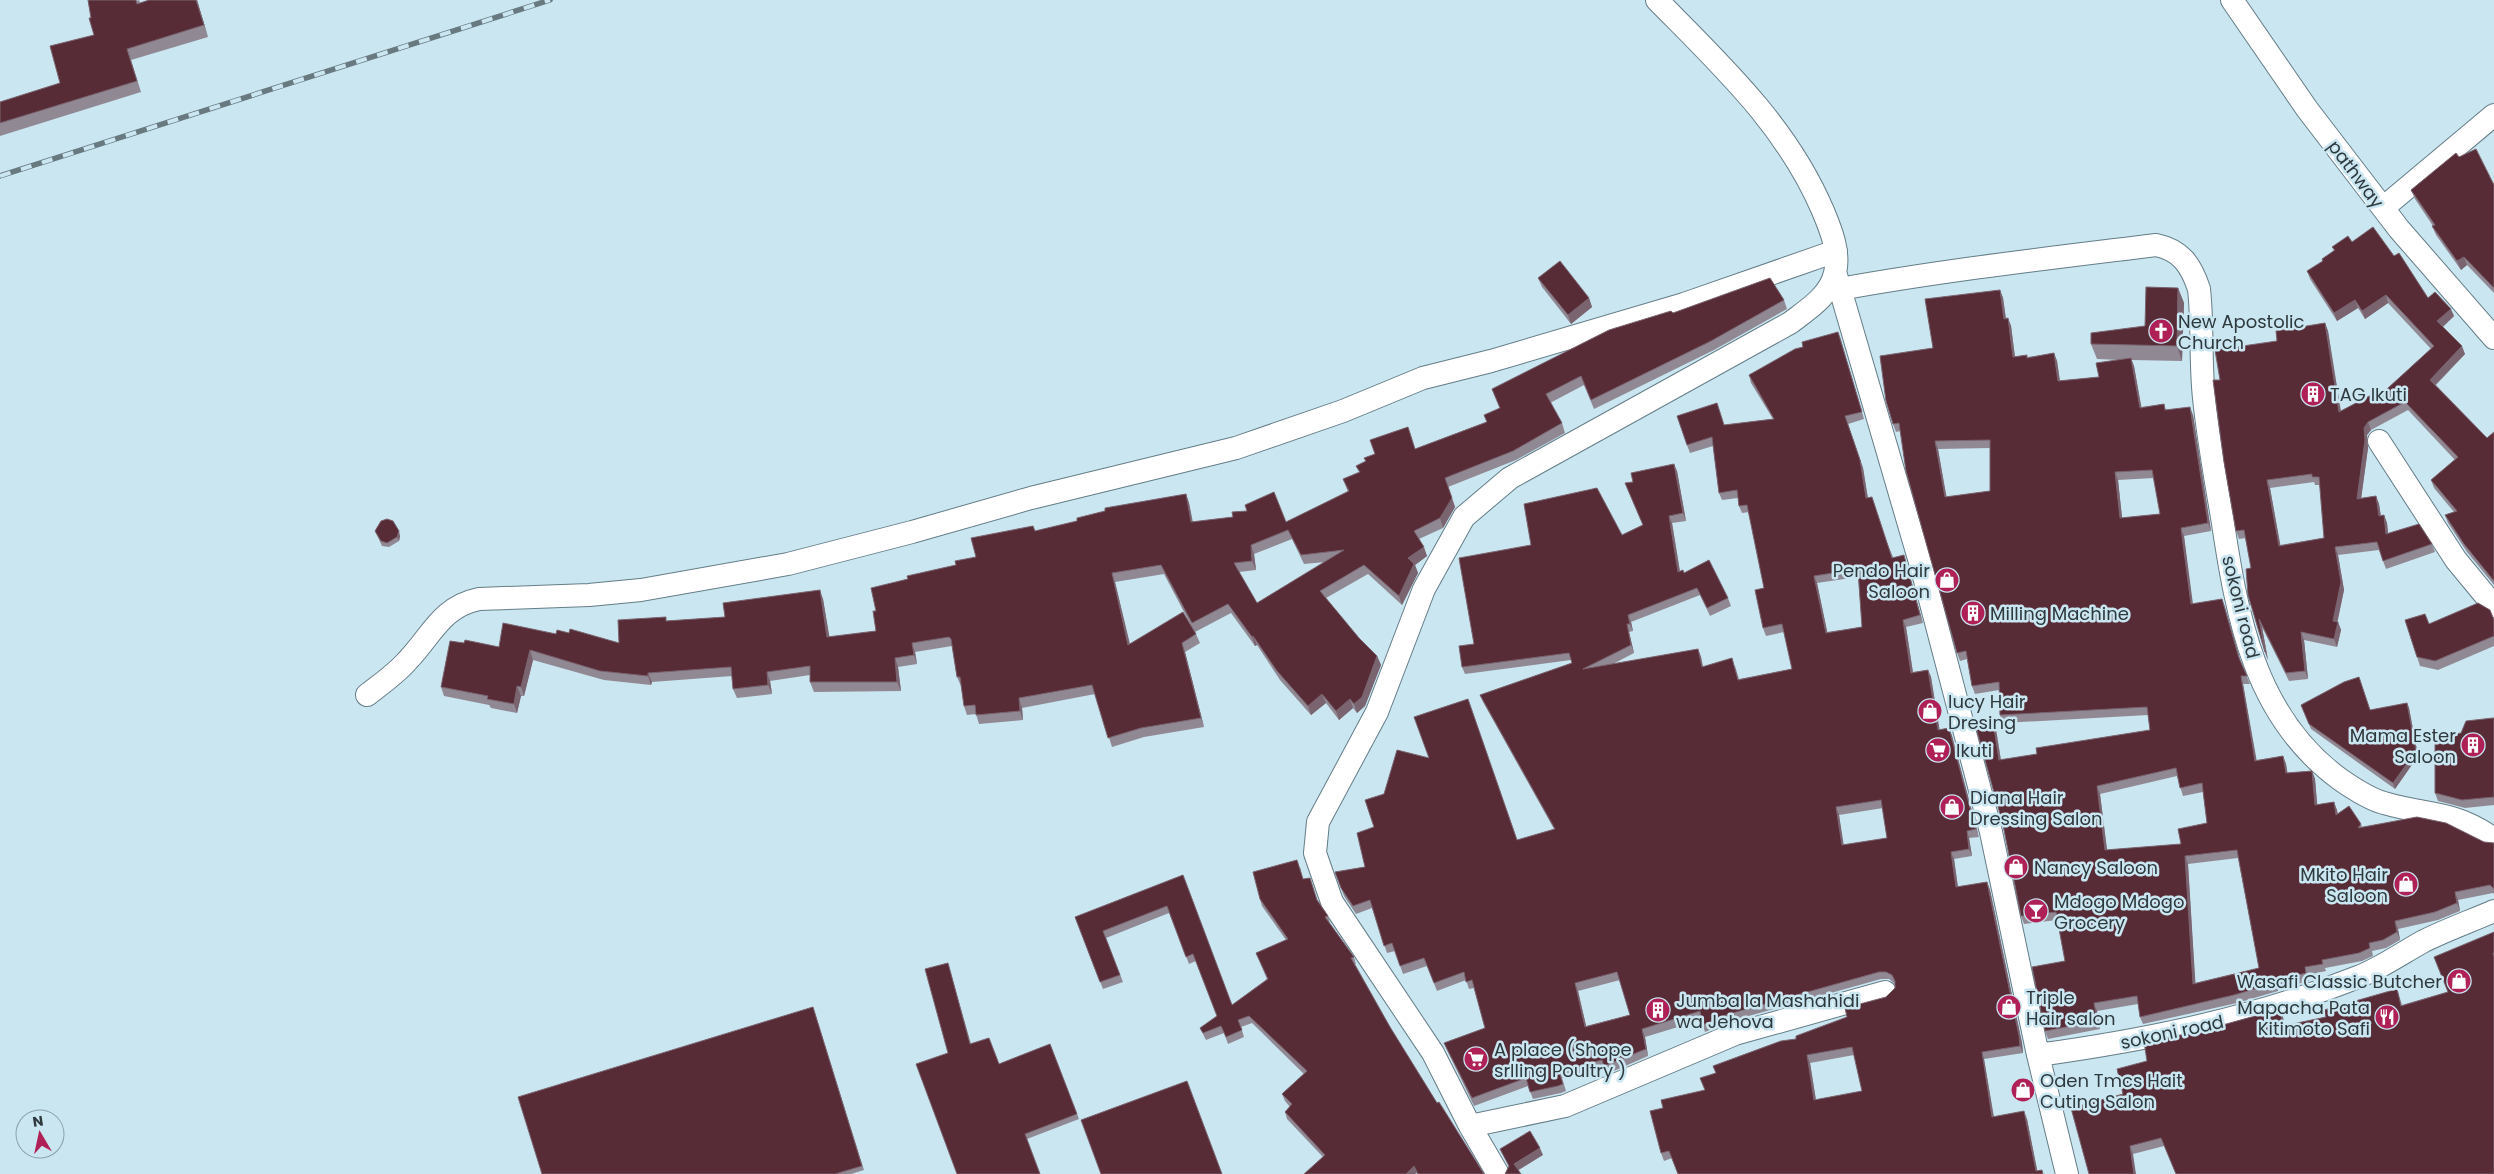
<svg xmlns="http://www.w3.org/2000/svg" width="2494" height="1174" font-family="Poppins,sans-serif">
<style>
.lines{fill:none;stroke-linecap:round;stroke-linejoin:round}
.minor-casing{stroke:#647d87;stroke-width:24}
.minor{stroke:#fff;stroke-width:22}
.rail-casing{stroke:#687980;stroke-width:5.5}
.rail{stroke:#cae6f1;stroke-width:4;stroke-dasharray:11;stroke-linecap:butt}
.wall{fill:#908994;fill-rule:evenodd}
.shaded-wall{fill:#7a646f}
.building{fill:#572c37;stroke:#7a646f;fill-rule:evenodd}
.labels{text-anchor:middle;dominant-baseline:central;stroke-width:5;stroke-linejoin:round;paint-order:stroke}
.street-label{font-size:18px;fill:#2e393d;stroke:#cae6f1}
.poi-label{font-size:18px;fill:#2e393d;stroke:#cae6f1;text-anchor:start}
</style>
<rect width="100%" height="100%" fill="#cae6f1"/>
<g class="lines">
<defs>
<path id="minor" d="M 2232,0 L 2307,109 L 2399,229 L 2494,338
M 2383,208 L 2494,115
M 1836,275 L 1922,569 L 1991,832 L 2038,1055 L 2067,1174
M 1840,289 C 1945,270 2051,258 2156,245 C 2181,250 2191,265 2199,289 C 2203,325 2200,361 2204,398 C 2208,438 2215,477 2222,517 C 2237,617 2254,717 2341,780 C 2354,789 2369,799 2384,803 C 2428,816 2454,810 2494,839
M 2379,441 L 2456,560 L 2494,606
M 367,695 C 381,684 396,674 408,660 C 432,635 441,607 479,599 L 589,595 L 641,590 L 788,564 L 912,532 L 1031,498 L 1236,448 L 1343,411 L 1423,378 L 1491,361 L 1684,304 L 1836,251
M 2038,1055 C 2147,1040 2255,1018 2358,977 C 2381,968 2402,953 2424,941 C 2446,930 2471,921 2494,911
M 1470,1126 L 1565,1106 L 1735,1034 L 1885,992
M 1498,1174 L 1470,1126 L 1433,1053 L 1332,902 L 1315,853 L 1318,822 L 1377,712 L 1424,589 L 1464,517 L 1510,478 L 1790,323 C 1807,310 1830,296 1835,273 C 1840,252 1831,230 1823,211 C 1787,126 1721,65 1657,0"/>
</defs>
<use href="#minor" class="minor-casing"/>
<use href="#minor" class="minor"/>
<defs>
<path id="rail" d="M 0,176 L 550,0"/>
</defs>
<use href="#rail" class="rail-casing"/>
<use href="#rail" class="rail"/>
</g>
<path class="wall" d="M 139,0 L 140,3 L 197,0 L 208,37 L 131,60 L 141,92 L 0,136 L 0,102 L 60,83 L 94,35 L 91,18 Z
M 2459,157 L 2494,185 L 2494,293 L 2467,265 L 2461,270 L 2436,235 L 2432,226 L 2433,226 L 2415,199 L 2411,190 Z
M 2352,242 L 2394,256 L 2428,298 L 2454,316 L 2443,327 L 2465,354 L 2436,385 L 2487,438 L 2494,432 L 2494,585 L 2467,552 L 2448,523 L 2445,515 L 2454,512 L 2434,488 L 2431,480 L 2455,460 L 2408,410 L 2371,430 L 2367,435 L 2368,448 L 2361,498 L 2376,496 L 2379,504 L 2381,516 L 2384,515 L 2387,523 L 2388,534 L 2432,544 L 2435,552 L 2386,569 L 2379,550 L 2338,555 L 2344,590 L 2337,622 L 2338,622 L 2341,630 L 2337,647 L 2304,640 L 2308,679 L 2289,681 L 2262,627 L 2268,660 L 2265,652 L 2246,538 L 2239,539 L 2236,531 L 2220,380 L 2277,341 L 2325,323 L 2328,331 L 2341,411 L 2376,399 L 2431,349 L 2388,303 L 2365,319 L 2358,308 L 2337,321 L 2310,279 L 2307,271 L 2322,261 L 2322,259 L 2334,251 L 2332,247 ZM 2314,482 L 2315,485 L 2320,485 L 2324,538 L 2280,545 L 2270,488 Z
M 1538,278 L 1589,298 L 1592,307 L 1571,324 L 1542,287 Z
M 2178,288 L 2184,303 L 2182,361 L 2131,360 L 2134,366 L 2141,407 L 2164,404 L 2166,410 L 2193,415 L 2211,531 L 2184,536 L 2192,604 L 2222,599 L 2241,663 L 2250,684 L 2243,684 L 2256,760 L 2283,756 L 2286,764 L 2287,773 L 2312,771 L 2315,779 L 2317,805 L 2334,802 L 2338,814 L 2361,824 L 2362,827 L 2484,842 L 2494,843 L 2494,894 L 2493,893 L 2458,900 L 2460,911 L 2438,920 L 2398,929 L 2400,940 L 2386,948 L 2372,951 L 2373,956 L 2362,961 L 2325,968 L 2326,971 L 2308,975 L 2309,981 L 2278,989 L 2278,991 L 2237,1003 L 2143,1024 L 2140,1017 L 2138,1004 L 2097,1011 L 2100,1029 L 2048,1039 L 2045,1031 L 2065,961 L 2057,920 L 2024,924 L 2021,916 L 1996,729 L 2001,760 L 2037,754 L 2150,730 L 2148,715 L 2003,723 L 2000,715 L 1999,690 L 1975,694 L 1972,686 L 1967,659 L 1960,661 L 1957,653 L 1900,431 L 1896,432 L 1893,424 L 1933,348 L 2000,290 L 2003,298 L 2006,319 L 2008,318 L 2011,326 L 2015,357 L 2028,357 L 2054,353 L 2057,361 L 2060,381 L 2099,377 L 2120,360 L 2097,359 L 2091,344 L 2145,326 ZM 1990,448 L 1990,491 L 1946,497 L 1938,449 ZM 2154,478 L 2160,514 L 2122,518 L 2118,480 ZM 2177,776 L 2183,796 L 2203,792 L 2207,823 L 2181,844 L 2107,850 L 2100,794 ZM 2238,858 L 2259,968 L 2195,983 L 2188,864 Z
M 1784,300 L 1787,309 L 1714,350 L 1594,409 L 1584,385 L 1550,403 L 1562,423 L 1565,433 L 1516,460 L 1448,487 L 1455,507 L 1443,528 L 1419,539 L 1427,556 L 1415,565 L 1418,573 L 1402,605 L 1368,574 L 1326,598 L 1359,638 L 1377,656 L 1381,665 L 1365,706 L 1357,713 L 1353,708 L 1339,720 L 1326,703 L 1311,715 L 1280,680 L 1257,645 L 1255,646 L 1231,613 L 1195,632 L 1200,643 L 1185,652 L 1204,727 L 1144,737 L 1112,747 L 1095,694 L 1022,708 L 1023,720 L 979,724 L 976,714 L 967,715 L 964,706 L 961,686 L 957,677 L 952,646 L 915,652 L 917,664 L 898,667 L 901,691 L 814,692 L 810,682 L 810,675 L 770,681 L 772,694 L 737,698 L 733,689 L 732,676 L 652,682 L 651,685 L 604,680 L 533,660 L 524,696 L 521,696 L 517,713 L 491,708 L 489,705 L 444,696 L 441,687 L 464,643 L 499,647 L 556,634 L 569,633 L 619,643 L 667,621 L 725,617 L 823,599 L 829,637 L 876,631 L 876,611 L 908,579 L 956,565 L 1035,531 L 1077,521 L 1186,494 L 1189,503 L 1193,522 L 1286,522 L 1348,492 L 1343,479 L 1359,472 L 1356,466 L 1416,449 L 1486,422 L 1500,408 L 1492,389 L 1673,313 ZM 1292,539 L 1304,564 L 1325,562 L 1257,603 L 1239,572 L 1256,570 L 1254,554 ZM 1164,574 L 1193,629 L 1130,644 L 1115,582 Z
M 1838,332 L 1864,419 L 1848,424 L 1863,468 L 1868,498 L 1893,557 L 1906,563 L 1923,623 L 1906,627 L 1913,672 L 1928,670 L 1931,677 L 1939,730 L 1949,728 L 1952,736 L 1978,835 L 1979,837 L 1969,838 L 1972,856 L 1954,859 L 1958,887 L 1987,882 L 1990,890 L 2022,1043 L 2023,1053 L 1984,1059 L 1994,1117 L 2027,1119 L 2037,1171 L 2043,1174 L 1672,1158 L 1664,1161 L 1661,1153 L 1663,1108 L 1705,1090 L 1715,1073 L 1796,1039 L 1847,1017 L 1886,997 L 1895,988 L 1894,983 L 1889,979 L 1881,979 L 1731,1021 L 1705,1032 L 1701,1020 L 1645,1037 L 1648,1056 L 1607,1074 L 1604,1067 L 1562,1078 L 1566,1091 L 1561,1093 L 1533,1099 L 1528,1086 L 1474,1106 L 1447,1050 L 1444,1043 L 1485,1028 L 1474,988 L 1469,989 L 1466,980 L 1437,991 L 1427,966 L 1403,974 L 1395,951 L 1387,953 L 1372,908 L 1356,914 L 1344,896 L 1335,872 L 1517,840 L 1554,829 L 1483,702 L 1480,695 L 1572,663 L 1571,660 L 1465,674 L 1462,667 L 1474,644 L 1622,535 L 1642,525 L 1677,471 L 1686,521 L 1672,523 L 1680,571 L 1728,598 L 1731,606 L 1710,616 L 1700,595 L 1631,622 L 1633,631 L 1629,632 L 1634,653 L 1611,665 L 1698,649 L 1701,657 L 1703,666 L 1735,666 L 1739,679 L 1792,669 L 1784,632 L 1766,636 L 1763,628 L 1764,588 L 1749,512 L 1742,513 L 1739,506 L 1738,498 L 1722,500 L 1719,493 L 1713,446 L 1690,453 L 1687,445 L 1724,425 L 1773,419 L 1751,383 L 1749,375 L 1803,347 ZM 1858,577 L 1862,627 L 1827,632 L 1817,583 ZM 1883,808 L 1887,838 L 1843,845 L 1839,815 ZM 1620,980 L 1630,1015 L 1586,1026 L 1578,991 ZM 1854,1055 L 1862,1091 L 1816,1100 L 1810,1063 Z
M 375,531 L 400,536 L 399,541 L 389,547 L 382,546 Z
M 2405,620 L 2429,624 L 2494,620 L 2494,646 L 2438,670 L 2420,666 Z
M 2407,703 L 2409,708 L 2418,756 L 2395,789 L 2311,729 L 2301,705 L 2371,710 Z
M 2494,718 L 2494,805 L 2465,808 L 2438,801 L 2435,793 L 2461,733 Z
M 1300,867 L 1303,879 L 1328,916 L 1330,923 L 1354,957 L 1356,964 L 1355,964 L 1390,1027 L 1437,1103 L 1484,1174 L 1417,1174 L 1417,1173 L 1323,1157 L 1287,1119 L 1285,1112 L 1290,1107 L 1285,1101 L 1282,1094 L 1304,1074 L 1252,1023 L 1241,1027 L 1244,1037 L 1228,1044 L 1224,1033 L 1206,1040 L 1200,1028 L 1217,1016 L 1196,961 L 1189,964 L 1169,913 L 1106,938 L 1123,982 L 1103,989 L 1075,917 L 1183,875 L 1232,1005 L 1267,979 L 1256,953 L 1286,940 L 1262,906 L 1260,899 Z
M 2494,932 L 2494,1174 L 2164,1146 L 2133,1154 L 2089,1174 L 2123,1094 L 2147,1061 L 2201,1031 L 2280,1009 L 2283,1017 L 2284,1026 L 2326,1017 L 2397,989 L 2402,1005 L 2447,992 Z
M 949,967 L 971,1044 L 999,1064 L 1050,1044 L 1079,1119 L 1027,1139 L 948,1053 Z
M 813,1007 L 864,1170 L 851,1174 L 542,1174 Z"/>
<path class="shaded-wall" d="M 196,0 L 197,0 L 208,37 L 204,25 Z
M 2464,257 L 2467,265 L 2461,270 L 2457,261 Z
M 2178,288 L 2184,303 L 2182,361 L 2177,346 Z
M 2000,290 L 2003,298 L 2007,327 L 2004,319 Z
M 2386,295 L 2388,303 L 2365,319 L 2362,311 Z
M 1589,298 L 1592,307 L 1571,324 L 1568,315 Z
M 2355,300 L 2358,308 L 2337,321 L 2334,313 Z
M 2451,309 L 2454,316 L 2440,329 L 2437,321 Z
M 2008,318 L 2011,326 L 2016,365 L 2013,357 Z
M 2325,323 L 2328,331 L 2342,420 L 2339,412 Z
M 1838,332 L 1841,340 L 1864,419 L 1862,412 Z
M 2462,346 L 2465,354 L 2433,387 L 2430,380 Z
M 2054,353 L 2057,361 L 2061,389 L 2058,381 Z
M 2131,358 L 2134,366 L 2143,416 L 2140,408 Z
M 2190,407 L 2193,415 L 2211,531 L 2208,523 Z
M 1845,416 L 1863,468 L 1869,506 L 1866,498 Z
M 2368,422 L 2371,430 L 2367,435 L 2368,448 L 2360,507 L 2357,499 L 2364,428 Z
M 1935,441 L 1938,449 L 1948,505 L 1945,497 Z
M 1674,464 L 1677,471 L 1686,521 L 1683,513 Z
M 2115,472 L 2118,480 L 2123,526 L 2120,518 Z
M 1445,478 L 1455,507 L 1443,528 L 1440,518 Z
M 2267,480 L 2270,488 L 2282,554 L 2279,546 Z
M 1186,494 L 1189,503 L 1194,531 L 1191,522 Z
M 2376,496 L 2379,504 L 2382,524 L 2379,516 Z
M 2384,515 L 2387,523 L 2389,542 L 2386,534 Z
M 1669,516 L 1672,523 L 1681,579 L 1678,572 Z
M 2181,528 L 2184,536 L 2194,612 L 2191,604 Z
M 399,531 L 400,536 L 399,541 L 397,537 Z
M 1251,545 L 1254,554 L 1256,570 L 1252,561 Z
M 1424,547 L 1427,556 L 1415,565 L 1418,573 L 1402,605 L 1399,596 L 1408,558 Z
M 2335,547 L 2338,555 L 2344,590 L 2336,629 L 2333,621 Z
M 1904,555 L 1906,563 L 1923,623 L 1920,615 Z
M 1112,573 L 1115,582 L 1132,654 L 1128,645 Z
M 1814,576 L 1817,583 L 1829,640 L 1826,633 Z
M 820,590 L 823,599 L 831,646 L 827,637 Z
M 2222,599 L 2225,607 L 2242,666 L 2239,658 Z
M 1628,615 L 1631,622 L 1633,631 L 1630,624 Z
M 2259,619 L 2262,627 L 2268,660 L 2265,652 Z
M 1903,620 L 1906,627 L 1914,680 L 1911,673 Z
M 2338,622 L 2341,630 L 2337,647 L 2334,639 Z
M 1627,624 L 1629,632 L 1634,653 L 1631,645 Z
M 2301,632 L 2304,640 L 2308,679 L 2305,671 Z
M 1253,636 L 1257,645 L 1255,646 L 1252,637 Z
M 912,643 L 915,652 L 917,664 L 914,655 Z
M 1182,643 L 1185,652 L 1204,727 L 1201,718 Z
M 1698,649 L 1701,657 L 1704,674 L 1702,667 Z
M 530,650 L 533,660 L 524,696 L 521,687 Z
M 1377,656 L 1381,665 L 1365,706 L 1357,713 L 1354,704 Z
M 895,658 L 898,667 L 901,691 L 897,682 Z
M 1928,670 L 1931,677 L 1941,738 L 1938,730 Z
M 767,672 L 770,681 L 772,694 L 768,685 Z
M 648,673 L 652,682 L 651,685 L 648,676 Z
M 2241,676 L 2243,684 L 2258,768 L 2255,761 Z
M 517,686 L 521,696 L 517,713 L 514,704 Z
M 1322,694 L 1326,703 L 1311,715 L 1308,706 Z
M 1019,698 L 1022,708 L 1023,720 L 1020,711 Z
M 1350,699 L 1353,708 L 1339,720 L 1336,711 Z
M 2407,703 L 2409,708 L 2418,756 L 2395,789 L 2393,783 Z
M 1993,721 L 1996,729 L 2002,768 L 1999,760 Z
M 1949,728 L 1952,736 L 1979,837 L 1976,829 Z
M 2283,756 L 2286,764 L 2289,781 L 2286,773 Z
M 2312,771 L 2315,779 L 2318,813 L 2315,805 Z
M 2097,786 L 2100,794 L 2108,858 L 2105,850 Z
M 2334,802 L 2337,810 L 2339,823 L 2336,815 Z
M 1836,807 L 1839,815 L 1845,853 L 1842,845 Z
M 1967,831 L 1969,838 L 1972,856 L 1969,849 Z
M 1951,852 L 1954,859 L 1959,895 L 1956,887 Z
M 2185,856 L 2188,864 L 2196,992 L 2193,984 Z
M 1987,882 L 1990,890 L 2022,1043 L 2023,1053 L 2020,1046 Z
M 2455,892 L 2458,900 L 2460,911 L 2457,903 Z
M 2395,921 L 2398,929 L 2400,940 L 2397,932 Z
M 1575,983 L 1578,991 L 1588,1034 L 1585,1027 Z
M 2094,1003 L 2097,1011 L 2100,1029 L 2097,1021 Z
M 2280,1009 L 2283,1017 L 2286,1034 L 2283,1026 Z
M 1642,1029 L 1645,1037 L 1648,1056 L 1646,1049 Z
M 1982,1052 L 1984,1059 L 1995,1125 L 1992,1117 Z
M 1807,1055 L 1810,1063 L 1817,1107 L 1814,1100 Z
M 2024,1111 L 2027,1119 L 2038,1174 L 2036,1171 Z
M 2130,1146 L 2133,1154 L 2136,1174 L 2134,1174 Z
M 1540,1148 L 1543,1155 L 1517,1171 L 1514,1164 Z
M 1414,1166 L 1417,1173 L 1415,1174 L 1406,1174 Z"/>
<path class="building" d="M 88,0 L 136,0 L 137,4 L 149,0 L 196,0 L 204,25 L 127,49 L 137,81 L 0,123 L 0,102 L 60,83 L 50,46 L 94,35 L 89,18 L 91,18 Z
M 2476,149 L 2494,185 L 2494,288 L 2464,257 L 2457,261 L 2432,226 L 2435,225 L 2411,190 L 2456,153 L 2459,157 Z
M 2373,227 L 2394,256 L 2399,253 L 2428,298 L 2435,292 L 2451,309 L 2437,321 L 2462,346 L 2430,380 L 2487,438 L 2494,432 L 2494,581 L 2464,544 L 2445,515 L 2457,511 L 2431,480 L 2458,457 L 2405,402 L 2368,422 L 2364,428 L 2365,440 L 2357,499 L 2376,496 L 2379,516 L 2384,515 L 2386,534 L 2419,524 L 2432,544 L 2383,561 L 2377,542 L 2335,547 L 2341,582 L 2333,621 L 2338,622 L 2334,639 L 2301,632 L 2305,671 L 2286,673 L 2259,619 L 2265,652 L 2248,595 L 2246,569 L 2251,568 L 2244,530 L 2236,531 L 2224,462 L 2213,380 L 2220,380 L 2215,350 L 2277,341 L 2276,331 L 2325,323 L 2339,412 L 2373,394 L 2376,399 L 2434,346 L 2386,295 L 2362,311 L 2355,300 L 2334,313 L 2307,271 L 2323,261 L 2322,259 L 2335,250 L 2332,247 L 2348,236 L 2352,242 ZM 2312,474 L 2312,477 L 2319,477 L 2324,538 L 2279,546 L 2267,480 Z
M 1560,261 L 1589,298 L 1568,315 L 1538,278 Z
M 1770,278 L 1784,300 L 1711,341 L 1591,400 L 1581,376 L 1546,394 L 1562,423 L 1513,451 L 1445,478 L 1452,498 L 1440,518 L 1414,531 L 1424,547 L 1408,558 L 1414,564 L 1399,596 L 1364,565 L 1320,591 L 1359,638 L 1377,656 L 1362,697 L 1354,704 L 1350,699 L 1336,711 L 1322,694 L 1308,706 L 1277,671 L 1253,636 L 1252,637 L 1228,604 L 1192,623 L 1161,565 L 1112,573 L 1128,645 L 1183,612 L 1196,634 L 1182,643 L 1201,718 L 1141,728 L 1108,738 L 1092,685 L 1019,698 L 1020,711 L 976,715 L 975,705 L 964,706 L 960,677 L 957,677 L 951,639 L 949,637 L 912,643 L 914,655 L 895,658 L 897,682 L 810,682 L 810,666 L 767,672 L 768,685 L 733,689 L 731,667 L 648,673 L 648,676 L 600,671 L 530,650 L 521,687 L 517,686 L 514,704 L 487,699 L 488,696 L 441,687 L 450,641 L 464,643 L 465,640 L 499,647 L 503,623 L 556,634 L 557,630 L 569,633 L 570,629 L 619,643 L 618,620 L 666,617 L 666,621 L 725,617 L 723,603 L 820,590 L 827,637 L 876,631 L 873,611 L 876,611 L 871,588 L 908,579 L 907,576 L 956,565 L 955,561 L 976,557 L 971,538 L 1033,526 L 1035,531 L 1077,521 L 1077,518 L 1105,511 L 1105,508 L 1186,494 L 1191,522 L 1233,517 L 1232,512 L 1247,511 L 1245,505 L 1274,492 L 1286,522 L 1349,491 L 1343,479 L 1360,472 L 1356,466 L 1366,461 L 1364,458 L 1375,454 L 1370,440 L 1408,427 L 1415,449 L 1487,422 L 1484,415 L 1500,408 L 1492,389 L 1609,330 L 1671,311 L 1673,313 ZM 1288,530 L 1301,555 L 1344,550 L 1257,603 L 1234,563 L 1252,561 L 1251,545 Z
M 2146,287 L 2178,288 L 2177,346 L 2091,344 L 2091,333 L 2145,326 Z
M 2000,290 L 2004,319 L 2008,318 L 2013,357 L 2027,355 L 2027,358 L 2054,353 L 2058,381 L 2099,377 L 2096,363 L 2131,358 L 2140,408 L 2164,404 L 2165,410 L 2190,407 L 2208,523 L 2181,528 L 2191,604 L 2222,599 L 2239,658 L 2247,676 L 2241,676 L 2255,761 L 2283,756 L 2286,773 L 2312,771 L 2315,805 L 2334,802 L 2336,815 L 2349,806 L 2361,824 L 2358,828 L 2417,817 L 2446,823 L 2484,842 L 2494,843 L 2494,889 L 2490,885 L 2455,892 L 2457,903 L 2435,912 L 2395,921 L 2397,932 L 2383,940 L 2369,943 L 2370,948 L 2359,953 L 2322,960 L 2323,964 L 2305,967 L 2306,973 L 2275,981 L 2275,983 L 2234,995 L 2140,1017 L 2137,996 L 2094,1003 L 2097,1021 L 2045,1031 L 2032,967 L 2065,961 L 2056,912 L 2021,916 L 2003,825 L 1975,724 L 1993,721 L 1999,760 L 2037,754 L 2036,748 L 2150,730 L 2147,707 L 2000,715 L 1999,682 L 1972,686 L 1966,651 L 1957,653 L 1906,471 L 1899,423 L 1893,424 L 1886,401 L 1880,356 L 1933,348 L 1925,299 ZM 1990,440 L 1990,491 L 1945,497 L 1935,441 ZM 2152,470 L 2160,514 L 2120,518 L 2115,472 ZM 2176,768 L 2180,788 L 2202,783 L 2207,823 L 2178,829 L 2181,844 L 2105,850 L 2097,786 ZM 2237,850 L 2259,968 L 2193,984 L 2185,856 Z
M 1838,332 L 1862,412 L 1845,416 L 1860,460 L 1866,498 L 1872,497 L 1892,558 L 1904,555 L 1920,615 L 1903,620 L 1911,673 L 1928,670 L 1938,730 L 1949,728 L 1975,827 L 1976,829 L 1967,831 L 1969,849 L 1951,852 L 1956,887 L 1987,882 L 2019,1036 L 2020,1046 L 1982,1052 L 1992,1117 L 2024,1111 L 2036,1171 L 2042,1170 L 2043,1174 L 1678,1174 L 1669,1151 L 1661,1153 L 1650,1111 L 1663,1108 L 1661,1100 L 1705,1090 L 1700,1078 L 1716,1073 L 1713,1066 L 1781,1041 L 1796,1039 L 1796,1036 L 1847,1017 L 1845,1008 L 1886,997 L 1895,988 L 1895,981 L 1892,975 L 1886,972 L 1879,972 L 1729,1014 L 1702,1025 L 1700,1011 L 1642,1029 L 1646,1049 L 1604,1066 L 1602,1060 L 1559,1071 L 1563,1084 L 1558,1086 L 1530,1092 L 1526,1078 L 1472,1098 L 1444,1043 L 1485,1028 L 1472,980 L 1466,982 L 1464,972 L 1434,983 L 1424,958 L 1400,966 L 1392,943 L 1384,946 L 1370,900 L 1353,906 L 1341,888 L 1335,872 L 1365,867 L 1357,833 L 1374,827 L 1365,800 L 1384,794 L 1397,750 L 1429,758 L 1414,717 L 1468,699 L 1517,840 L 1555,829 L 1480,695 L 1572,663 L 1569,653 L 1462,667 L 1459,646 L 1474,644 L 1459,558 L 1531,545 L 1524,504 L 1597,488 L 1622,535 L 1643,525 L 1625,483 L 1633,482 L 1631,473 L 1674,464 L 1683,513 L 1669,516 L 1678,572 L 1683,570 L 1684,573 L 1709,560 L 1728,598 L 1707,608 L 1697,588 L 1628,615 L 1630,624 L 1627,624 L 1631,645 L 1583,669 L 1698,649 L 1702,667 L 1732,658 L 1738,680 L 1792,669 L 1782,624 L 1763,628 L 1755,590 L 1764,588 L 1747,505 L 1739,506 L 1737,490 L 1719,493 L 1712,437 L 1687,445 L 1677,416 L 1717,403 L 1724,425 L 1774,419 L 1749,375 L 1795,349 L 1803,347 L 1802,342 ZM 1858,569 L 1862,627 L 1826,633 L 1814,576 ZM 1881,800 L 1887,838 L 1842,845 L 1836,807 ZM 1617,972 L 1630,1015 L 1585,1027 L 1575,983 ZM 1852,1047 L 1862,1091 L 1814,1100 L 1807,1055 Z
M 387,519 L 393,521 L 399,531 L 397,537 L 387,543 L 381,541 L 375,531 L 381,521 Z
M 2478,603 L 2490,610 L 2494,620 L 2494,636 L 2435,661 L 2417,657 L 2405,620 L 2425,614 L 2429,624 Z
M 2359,677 L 2370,710 L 2407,703 L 2416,751 L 2393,783 L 2309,724 L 2301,705 L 2344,682 Z
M 2493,718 L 2494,718 L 2494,797 L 2462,800 L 2435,793 L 2435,738 L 2461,733 L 2466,721 Z
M 1297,860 L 1303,879 L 1310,878 L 1317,900 L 1328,916 L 1325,917 L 1354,957 L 1351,958 L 1390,1027 L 1437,1103 L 1439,1102 L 1484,1174 L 1418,1174 L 1414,1166 L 1406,1174 L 1304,1174 L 1325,1155 L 1285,1112 L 1292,1104 L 1282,1094 L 1307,1071 L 1249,1016 L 1238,1020 L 1242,1030 L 1226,1037 L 1221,1026 L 1203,1033 L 1200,1028 L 1217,1016 L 1193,954 L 1186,957 L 1167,906 L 1103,931 L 1120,975 L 1100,982 L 1075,917 L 1183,875 L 1232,1005 L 1268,979 L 1256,953 L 1288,939 L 1260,899 L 1253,872 Z
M 2494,932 L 2494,953 L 2493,953 L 2494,957 L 2494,1174 L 2176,1174 L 2161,1138 L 2130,1146 L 2134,1174 L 2089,1174 L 2071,1108 L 2123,1094 L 2117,1069 L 2147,1061 L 2144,1042 L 2201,1031 L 2280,1009 L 2283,1026 L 2326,1017 L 2324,1010 L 2397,989 L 2401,1006 L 2448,992 L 2434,957 Z
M 948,963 L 970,1044 L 989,1038 L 999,1064 L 1050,1044 L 1077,1114 L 1025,1134 L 1040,1174 L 957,1174 L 916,1064 L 948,1053 L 925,969 Z
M 813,1007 L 862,1166 L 835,1174 L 542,1174 L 518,1097 Z
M 1187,1081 L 1222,1174 L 1101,1174 L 1081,1120 Z
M 1530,1131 L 1540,1148 L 1514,1164 L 1521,1174 L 1505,1174 L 1509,1166 L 1500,1149 Z"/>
<defs>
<symbol id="church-disc" viewBox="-11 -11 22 22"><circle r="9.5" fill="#af2057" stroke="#cae6f1"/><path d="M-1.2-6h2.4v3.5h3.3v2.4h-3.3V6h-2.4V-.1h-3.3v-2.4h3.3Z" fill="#fff"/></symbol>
<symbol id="building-disc" viewBox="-11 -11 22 22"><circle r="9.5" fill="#af2057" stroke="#cae6f1"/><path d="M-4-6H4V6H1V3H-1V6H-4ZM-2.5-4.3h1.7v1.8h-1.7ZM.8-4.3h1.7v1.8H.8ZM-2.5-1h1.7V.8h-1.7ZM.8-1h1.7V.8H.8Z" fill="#fff"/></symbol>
<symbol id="shop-disc" viewBox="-11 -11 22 22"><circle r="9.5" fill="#af2057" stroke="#cae6f1"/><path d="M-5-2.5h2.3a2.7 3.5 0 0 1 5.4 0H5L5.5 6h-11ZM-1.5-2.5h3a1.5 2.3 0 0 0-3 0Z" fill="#fff"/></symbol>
<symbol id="supermarket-disc" viewBox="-11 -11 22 22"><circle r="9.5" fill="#af2057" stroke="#cae6f1"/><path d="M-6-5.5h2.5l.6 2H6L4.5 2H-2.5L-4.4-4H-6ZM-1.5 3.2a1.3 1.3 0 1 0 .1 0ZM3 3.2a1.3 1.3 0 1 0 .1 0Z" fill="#fff"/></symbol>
<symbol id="bar-disc" viewBox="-11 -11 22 22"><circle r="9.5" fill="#af2057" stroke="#cae6f1"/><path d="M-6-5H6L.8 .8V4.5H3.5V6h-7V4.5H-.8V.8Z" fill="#fff"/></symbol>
<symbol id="restaurant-disc" viewBox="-11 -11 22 22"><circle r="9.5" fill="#af2057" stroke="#cae6f1"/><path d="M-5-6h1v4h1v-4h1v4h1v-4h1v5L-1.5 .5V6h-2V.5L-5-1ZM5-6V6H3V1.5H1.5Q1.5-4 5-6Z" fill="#fff"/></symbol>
</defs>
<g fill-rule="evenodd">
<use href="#church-disc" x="2147" y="317" width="28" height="28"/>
<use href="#building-disc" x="2299" y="380" width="28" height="28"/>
<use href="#shop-disc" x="1933" y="566" width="28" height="28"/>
<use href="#building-disc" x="1959" y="599" width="28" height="28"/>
<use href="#shop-disc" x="1916" y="697" width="28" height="28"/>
<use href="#building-disc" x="2459" y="731" width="28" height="28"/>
<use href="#supermarket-disc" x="1924" y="736" width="28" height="28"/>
<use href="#shop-disc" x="1938" y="793" width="28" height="28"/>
<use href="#shop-disc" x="2002" y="853" width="28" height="28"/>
<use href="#shop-disc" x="2392" y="870" width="28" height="28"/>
<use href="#bar-disc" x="2022" y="897" width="28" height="28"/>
<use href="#shop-disc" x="2445" y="967" width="28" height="28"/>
<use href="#shop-disc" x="1995" y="993" width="28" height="28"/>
<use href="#building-disc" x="1644" y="996" width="28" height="28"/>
<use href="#restaurant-disc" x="2373" y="1003" width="28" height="28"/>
<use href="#supermarket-disc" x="1462" y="1045" width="28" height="28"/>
<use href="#shop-disc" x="2009" y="1076" width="28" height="28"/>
</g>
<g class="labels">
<g class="street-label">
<text transform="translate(2356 174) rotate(53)">pathway</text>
<text transform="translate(2241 607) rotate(76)">sokoni road</text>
<text transform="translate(2172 1032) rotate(-12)">sokoni road</text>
</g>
<g class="poi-label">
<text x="2178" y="321">New Apostolic<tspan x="2178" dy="21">Church</tspan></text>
<text x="2330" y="394">TAG Ikuti</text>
<text x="1930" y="570" text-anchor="end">Pendo Hair<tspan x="1930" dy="21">Saloon</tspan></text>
<text x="1990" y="613">Milling Machine</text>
<text x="1948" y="701">lucy Hair<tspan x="1948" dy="21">Dresing</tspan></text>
<text x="2456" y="735" text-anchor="end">Mama Ester<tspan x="2456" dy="21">Saloon</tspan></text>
<text x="1956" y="750">Ikuti</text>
<text x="1970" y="797">Diana Hair<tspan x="1970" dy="21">Dressing Salon</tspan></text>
<text x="2034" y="867">Nancy Saloon</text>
<text x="2388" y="874" text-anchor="end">Mkito Hair<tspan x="2388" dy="21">Saloon</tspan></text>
<text x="2054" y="901">Mdogo Mdogo<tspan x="2054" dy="21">Grocery</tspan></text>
<text x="2442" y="981" text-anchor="end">Wasafi Classic Butcher</text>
<text x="2026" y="997">Triple<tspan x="2026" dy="21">Hair salon</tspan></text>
<text x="1676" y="1000">Jumba la Mashahidi<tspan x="1676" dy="21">wa Jehova</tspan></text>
<text x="2370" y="1007" text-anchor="end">Mapacha Pata<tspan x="2370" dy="21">Kitimoto Safi</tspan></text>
<text x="1494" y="1049">A place (Shope<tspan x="1494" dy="21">srlling Poultry )</tspan></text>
<text x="2040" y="1080">Oden Tmcs Hait<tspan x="2040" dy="21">Cuting Salon</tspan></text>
</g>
</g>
<g transform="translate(40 1134) rotate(351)"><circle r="24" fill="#cae6f1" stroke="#8ca1a9"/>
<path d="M0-4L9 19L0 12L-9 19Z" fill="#af2057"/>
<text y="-8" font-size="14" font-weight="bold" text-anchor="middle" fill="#2e393d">N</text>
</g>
</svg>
